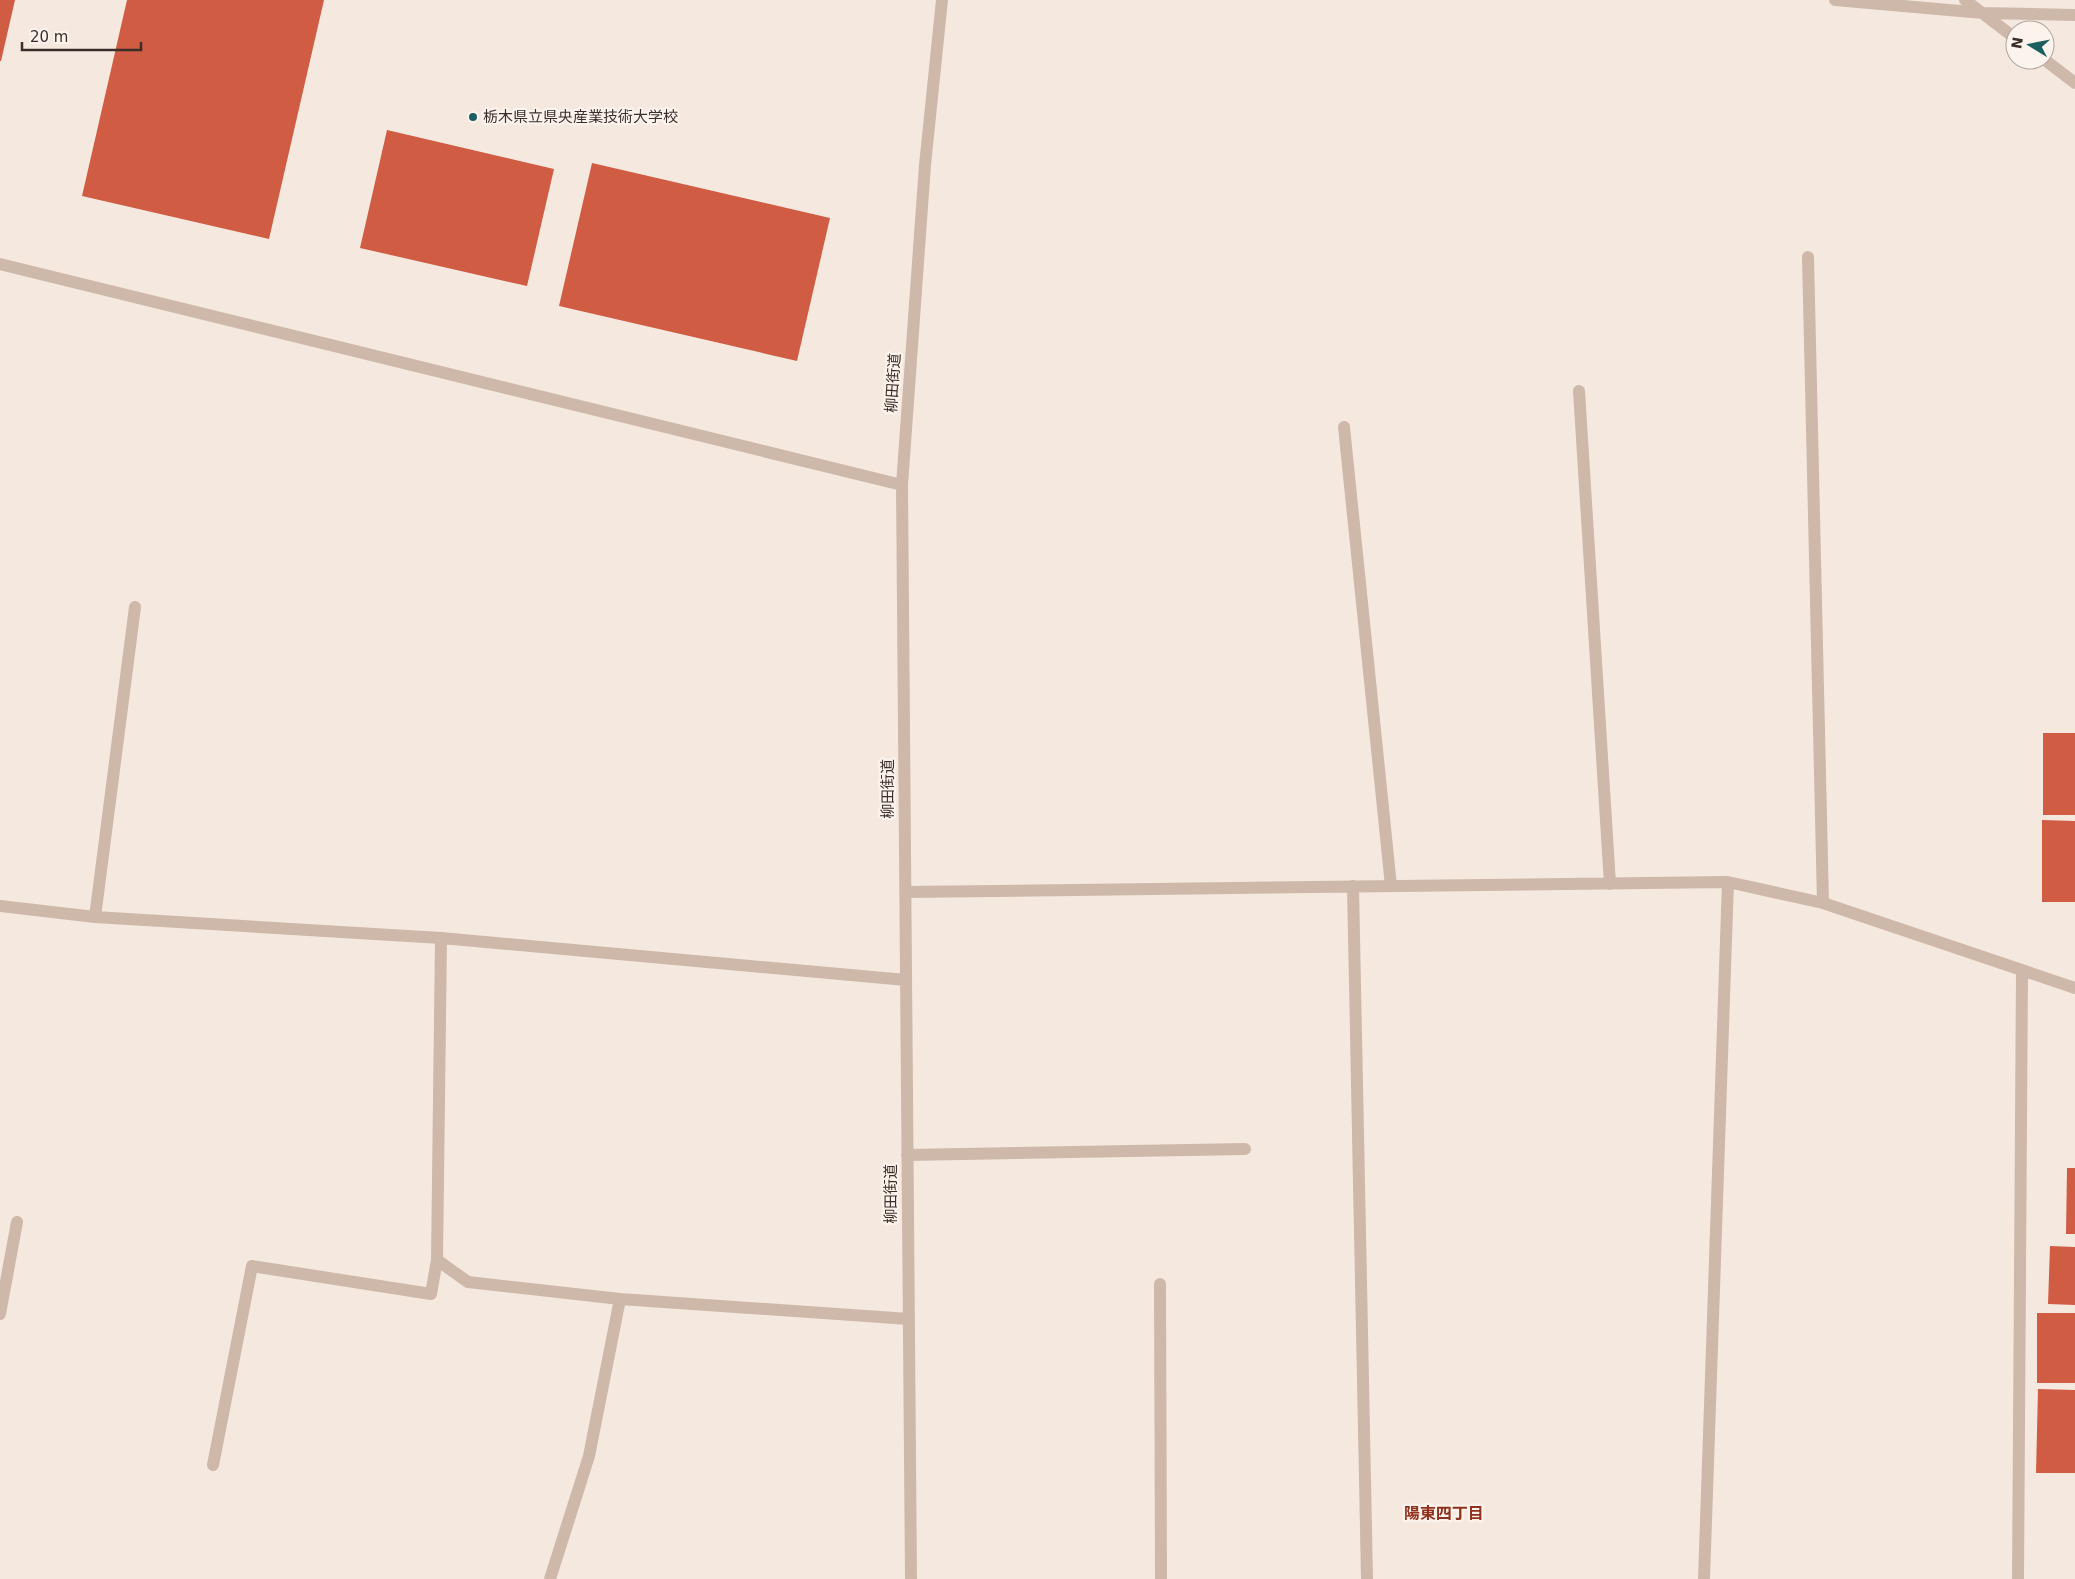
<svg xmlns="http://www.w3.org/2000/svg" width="2075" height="1579" font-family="'DejaVu Sans','Noto Sans JP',sans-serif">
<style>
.building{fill:#cf5c43}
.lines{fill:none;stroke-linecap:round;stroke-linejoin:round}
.minor{stroke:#ceb8a9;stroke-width:12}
.poi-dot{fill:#1b6060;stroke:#fcf3ec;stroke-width:2}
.labels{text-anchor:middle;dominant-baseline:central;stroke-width:4.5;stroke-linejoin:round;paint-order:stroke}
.poi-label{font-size:15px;fill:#3b2e2a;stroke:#fcf3ec;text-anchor:start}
.street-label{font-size:15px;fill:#3b2e2a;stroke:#fcf3ec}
.neighbourhood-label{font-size:16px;font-weight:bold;fill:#91301c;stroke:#fcf3ec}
</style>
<rect width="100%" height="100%" fill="#f5e9df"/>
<path class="building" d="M 0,0 L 15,0 L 1,61 L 0,61 Z
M 127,0 L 324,0 L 269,239 L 82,196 Z
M 387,130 L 554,169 L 527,286 L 360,248 Z
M 592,163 L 830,218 L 797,361 L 559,306 Z
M 2043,733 L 2075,733 L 2075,815 L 2043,815 Z
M 2042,820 L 2075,821 L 2075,902 L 2042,902 Z
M 2067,1168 L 2075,1168 L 2075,1234 L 2066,1234 Z
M 2050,1246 L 2075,1247 L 2075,1305 L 2048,1304 Z
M 2037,1313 L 2075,1313 L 2075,1383 L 2037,1383 Z
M 2038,1389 L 2075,1390 L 2075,1473 L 2036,1473 Z"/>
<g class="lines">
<path class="minor" d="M 1835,0 L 1983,13 L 2075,15
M 1965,0 L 2015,38
M 2045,60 L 2075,83
M 1808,257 L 1823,903
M 0,264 L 902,485
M 1579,391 L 1610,884
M 1344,427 L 1391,886
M 1353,886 L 1367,1579
M 906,892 L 1728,882 L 1823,903 L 2075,988
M 0,906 L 95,917 L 441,938 L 906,980
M 95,917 L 135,607
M 441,938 L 437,1260 L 468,1282 L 620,1299 L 909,1319
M 907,1155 L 1245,1149
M 1160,1284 L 1161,1579
M 0,1314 L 17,1222
M 213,1465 L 252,1266 L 431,1294 L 437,1260
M 550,1579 L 589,1456 L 620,1299
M 911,1579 L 902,485 L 925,165 L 942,0
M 1704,1579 L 1728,882
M 2018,1579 L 2022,970"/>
</g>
<circle class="poi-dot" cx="473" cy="117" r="5"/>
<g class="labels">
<g class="poi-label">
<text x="483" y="117">栃木県立県央産業技術大学校</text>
</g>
<g class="street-label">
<text transform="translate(893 383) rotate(-86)">柳田街道</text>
<text transform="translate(888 789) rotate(-90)">柳田街道</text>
<text transform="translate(891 1194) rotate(-90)">柳田街道</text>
</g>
<g class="neighbourhood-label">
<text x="1444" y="1513">陽東四丁目</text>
</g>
</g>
<g transform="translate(2030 45) rotate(280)"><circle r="24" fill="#fcf3ec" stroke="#afa49e"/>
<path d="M0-4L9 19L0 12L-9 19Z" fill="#1b6060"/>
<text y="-8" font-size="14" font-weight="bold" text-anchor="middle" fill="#3b2e2a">N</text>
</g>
<path d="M22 42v8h119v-8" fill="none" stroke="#3b2e2a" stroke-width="2.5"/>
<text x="30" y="42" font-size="15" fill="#3b2e2a" stroke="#fcf3ec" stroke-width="4" paint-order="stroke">20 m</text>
</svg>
